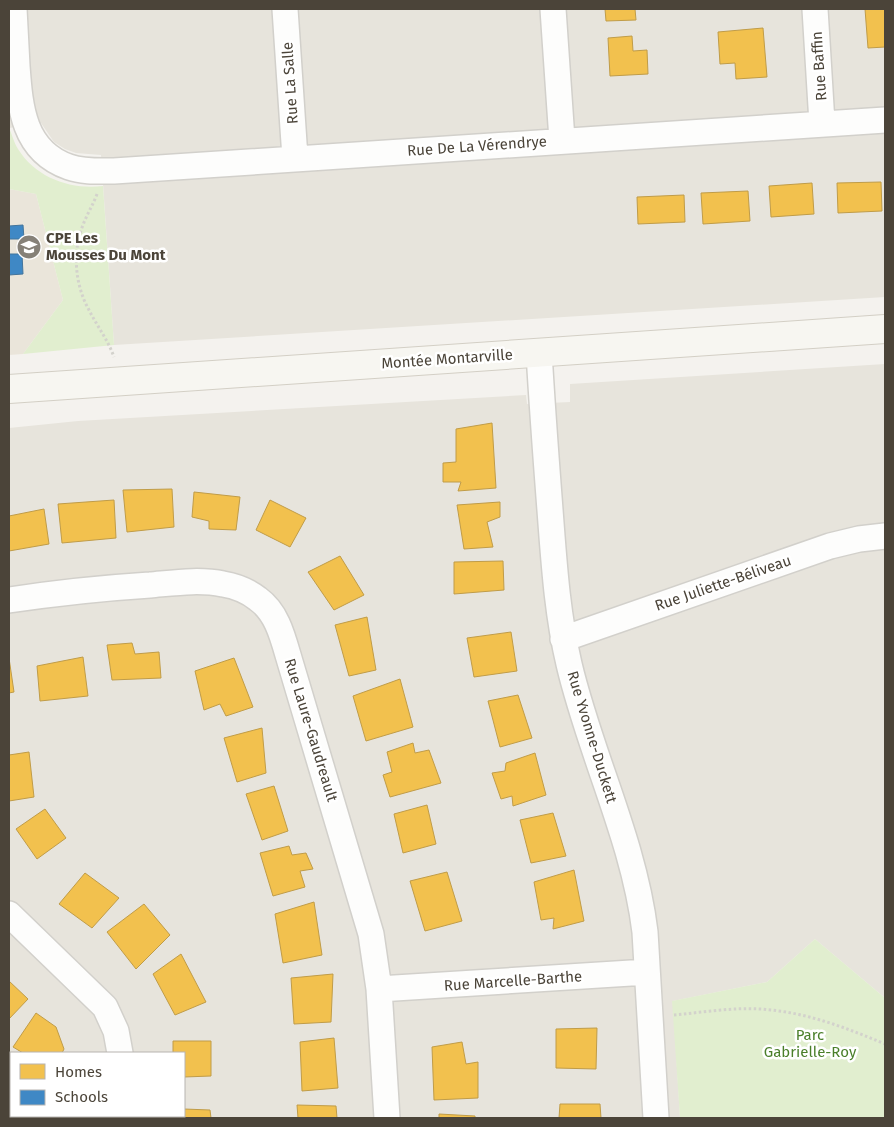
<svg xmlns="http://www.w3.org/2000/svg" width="894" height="1127" font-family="'Fira Sans',sans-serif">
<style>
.residential{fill:#e7e4dc;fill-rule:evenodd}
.education{fill:#eae5da}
.green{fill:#e1eecf}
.homes{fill:#f2c14e;stroke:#c09c48}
.schools{fill:#3f88c5;stroke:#43749b}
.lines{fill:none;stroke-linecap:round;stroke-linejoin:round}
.street-casing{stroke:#d2d0cb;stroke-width:28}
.secondary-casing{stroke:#d3cfc5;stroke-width:30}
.path{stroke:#d3d2cc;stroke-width:3;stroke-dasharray:2.5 2.5;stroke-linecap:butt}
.street{stroke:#fdfdfc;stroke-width:25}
.secondary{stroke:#f7f6f1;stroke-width:28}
.labels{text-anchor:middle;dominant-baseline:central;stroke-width:5;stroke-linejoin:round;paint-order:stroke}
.street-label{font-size:15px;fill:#4b4439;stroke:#fff}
.poi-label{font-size:15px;font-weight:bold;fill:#4b4439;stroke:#fff;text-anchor:start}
.park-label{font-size:15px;fill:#4a7f2a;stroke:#fff}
</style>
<rect width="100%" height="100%" fill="#f4f2ee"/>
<path class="residential" d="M 9,9 L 885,9 L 885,297 L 114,345 L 101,155 L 76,153 L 65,149 L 54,142 L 41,123 L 9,128 Z
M 885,364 L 885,998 L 815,939 L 767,982 L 673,1001 L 680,1118 L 9,1118 L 9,428 L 78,421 L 526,395 L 527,404 L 570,402 L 570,384 ZM 11,1053 L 184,1053 L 184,1116 L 11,1116 Z"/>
<path class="education" d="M 9,189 L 36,194 L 63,300 L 23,354 L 9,355 Z"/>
<path class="green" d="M 9,128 C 12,134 14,143 18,149 C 36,178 71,190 103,186 L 114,345 L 23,354 L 63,300 L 36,194 L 9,189 Z
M 815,939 L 885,998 L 885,1118 L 680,1118 L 672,1001 L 767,982 Z"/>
<path class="homes" d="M 605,9 L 635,9 L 636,20 L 606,21 Z
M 865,9 L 885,9 L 885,47 L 868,48 Z
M 763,28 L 767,77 L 736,79 L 735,63 L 720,64 L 718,32 Z
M 632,36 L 633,51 L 647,50 L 648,74 L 610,76 L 608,38 Z
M 881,182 L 882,211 L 838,213 L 837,183 Z
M 812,183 L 814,214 L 771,217 L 769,186 Z
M 748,191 L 750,221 L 703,224 L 701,193 Z
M 684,195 L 685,222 L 638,224 L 637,197 Z
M 492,423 L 496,488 L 458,491 L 461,482 L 443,482 L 443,463 L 456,462 L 456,429 Z
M 172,489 L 174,527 L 127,532 L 123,490 Z
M 194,492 L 240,497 L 236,530 L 209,529 L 209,521 L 192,517 Z
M 114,500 L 116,538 L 62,543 L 58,504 Z
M 270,500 L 306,518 L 290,547 L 256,530 Z
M 500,502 L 500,517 L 487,522 L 493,547 L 464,549 L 457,505 Z
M 44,509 L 49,544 L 9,551 L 9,516 Z
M 340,556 L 364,595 L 334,610 L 308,572 Z
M 503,561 L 504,590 L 454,594 L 454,562 Z
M 367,617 L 376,670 L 349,676 L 335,625 Z
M 511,632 L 517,671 L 474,677 L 467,638 Z
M 132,643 L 135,654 L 159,652 L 161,678 L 112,680 L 107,645 Z
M 83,657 L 88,696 L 40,701 L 37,666 Z
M 9,658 L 14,692 L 9,693 Z
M 234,658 L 253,707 L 226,716 L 220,704 L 204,710 L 195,671 Z
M 400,679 L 413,727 L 366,741 L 353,696 Z
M 518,695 L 532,738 L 500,747 L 488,701 Z
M 262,728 L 266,773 L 237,782 L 224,738 Z
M 413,743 L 415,753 L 429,750 L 441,783 L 390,797 L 383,775 L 392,772 L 387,752 Z
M 29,752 L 34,797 L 9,801 L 9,755 Z
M 535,753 L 546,795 L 513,806 L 512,796 L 501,799 L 492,773 L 505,771 L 506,763 Z
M 274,786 L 288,831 L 262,840 L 246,794 Z
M 427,805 L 436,844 L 403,853 L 394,814 Z
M 45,809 L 66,838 L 37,859 L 16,829 Z
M 553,813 L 566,856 L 531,863 L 520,820 Z
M 289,846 L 292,855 L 306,853 L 313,869 L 300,871 L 305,887 L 273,896 L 260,853 Z
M 574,870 L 584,921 L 553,929 L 554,918 L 541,920 L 534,882 Z
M 447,872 L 462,921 L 425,931 L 410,881 Z
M 85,873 L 119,898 L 92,928 L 59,904 Z
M 314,902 L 322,955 L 283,963 L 275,914 Z
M 144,904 L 170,935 L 136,969 L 107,932 Z
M 181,954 L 206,1002 L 175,1015 L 153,974 Z
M 333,974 L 331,1022 L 294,1024 L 291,978 Z
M 9,981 L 28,999 L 9,1019 Z
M 36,1013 L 56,1027 L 64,1049 L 62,1053 L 23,1053 L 13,1047 Z
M 597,1028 L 596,1069 L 556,1068 L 556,1029 Z
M 334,1038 L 338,1088 L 302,1091 L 300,1042 Z
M 173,1041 L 211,1041 L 211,1076 L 184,1077 L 184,1053 L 173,1053 Z
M 462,1042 L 466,1064 L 478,1062 L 478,1098 L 434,1100 L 432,1047 Z
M 560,1104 L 600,1104 L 601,1118 L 559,1118 Z
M 297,1105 L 336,1106 L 337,1118 L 298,1118 Z
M 184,1109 L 210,1110 L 211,1118 L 173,1118 L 173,1116 L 184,1116 Z
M 439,1114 L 475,1116 L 475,1118 L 439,1118 Z
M 37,1116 L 78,1116 L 78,1118 L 38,1118 Z"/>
<path class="schools" d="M 23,225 L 24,239 L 9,239 L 9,226 Z
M 9,254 L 22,254 L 23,274 L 9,275 Z"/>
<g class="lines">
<defs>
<path id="street" d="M 14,9 C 15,28 16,47 17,66 C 20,107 23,151 69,167 C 83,172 99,171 114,171 L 885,120
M 285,9 L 295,158
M 553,9 L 562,140
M 815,9 L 822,123
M 539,352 C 542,405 546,458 550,510 C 554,562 557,613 569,664 C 590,754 634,840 645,932 L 656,1118
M 9,600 C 56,593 103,588 150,585 C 173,583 199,579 223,584 C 235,586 248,591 258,599 C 276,612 282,634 288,655 L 371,934 L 379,989 L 387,1118
M 563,639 L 830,546 L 859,539 L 885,536
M 9,914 L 105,1007 L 116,1031 L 120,1053
M 379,989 L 647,972
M 125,1116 L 125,1118"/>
<path id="secondary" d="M 9,389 L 885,329"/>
</defs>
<use href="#street" class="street-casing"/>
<use href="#secondary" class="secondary-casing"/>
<path class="path" d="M 97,194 C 93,205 87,214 83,225 C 72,252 75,285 89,310 C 97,326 108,340 114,357
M 674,1015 C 706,1012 739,1006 771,1010 C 811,1014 849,1029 885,1044"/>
<use href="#street" class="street"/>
<use href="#secondary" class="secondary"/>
</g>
<defs>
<symbol id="school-disc" viewBox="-11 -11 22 22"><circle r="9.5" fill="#868178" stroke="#fff"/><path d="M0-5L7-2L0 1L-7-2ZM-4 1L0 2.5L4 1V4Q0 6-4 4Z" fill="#fff"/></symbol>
</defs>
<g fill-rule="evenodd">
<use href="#school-disc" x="15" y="233" width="28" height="28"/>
</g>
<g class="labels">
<g class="street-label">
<text transform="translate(819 66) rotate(-94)">Rue Baffin</text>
<text transform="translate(290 83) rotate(-94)">Rue La Salle</text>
<text transform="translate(477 146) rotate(-4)">Rue De La Vérendrye</text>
<text transform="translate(447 359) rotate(-4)">Montée Montarville</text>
<text transform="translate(723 583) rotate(-19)">Rue Juliette-Béliveau</text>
<text transform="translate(311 730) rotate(73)">Rue Laure-Gaudreault</text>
<text transform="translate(592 737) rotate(73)">Rue Yvonne-Duckett</text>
<text transform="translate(513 981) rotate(-4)">Rue Marcelle-Barthe</text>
</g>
<g class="poi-label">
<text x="46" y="238">CPE Les<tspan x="46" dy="17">Mousses Du Mont</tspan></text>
</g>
<g class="park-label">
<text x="810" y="1035">Parc<tspan x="810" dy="17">Gabrielle-Roy</tspan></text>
</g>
</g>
<rect width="894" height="1127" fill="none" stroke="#4b4439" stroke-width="20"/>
<rect x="10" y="1052" width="175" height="65" fill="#ffffff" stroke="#b7b4b0"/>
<rect x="20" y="1064" width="25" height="15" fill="#f2c14e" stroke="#b7b4b0"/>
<text x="55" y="1077" font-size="15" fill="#4b4439">Homes</text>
<rect x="20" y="1090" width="25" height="15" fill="#3f88c5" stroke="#b7b4b0"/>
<text x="55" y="1102" font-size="15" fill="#4b4439">Schools</text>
</svg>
